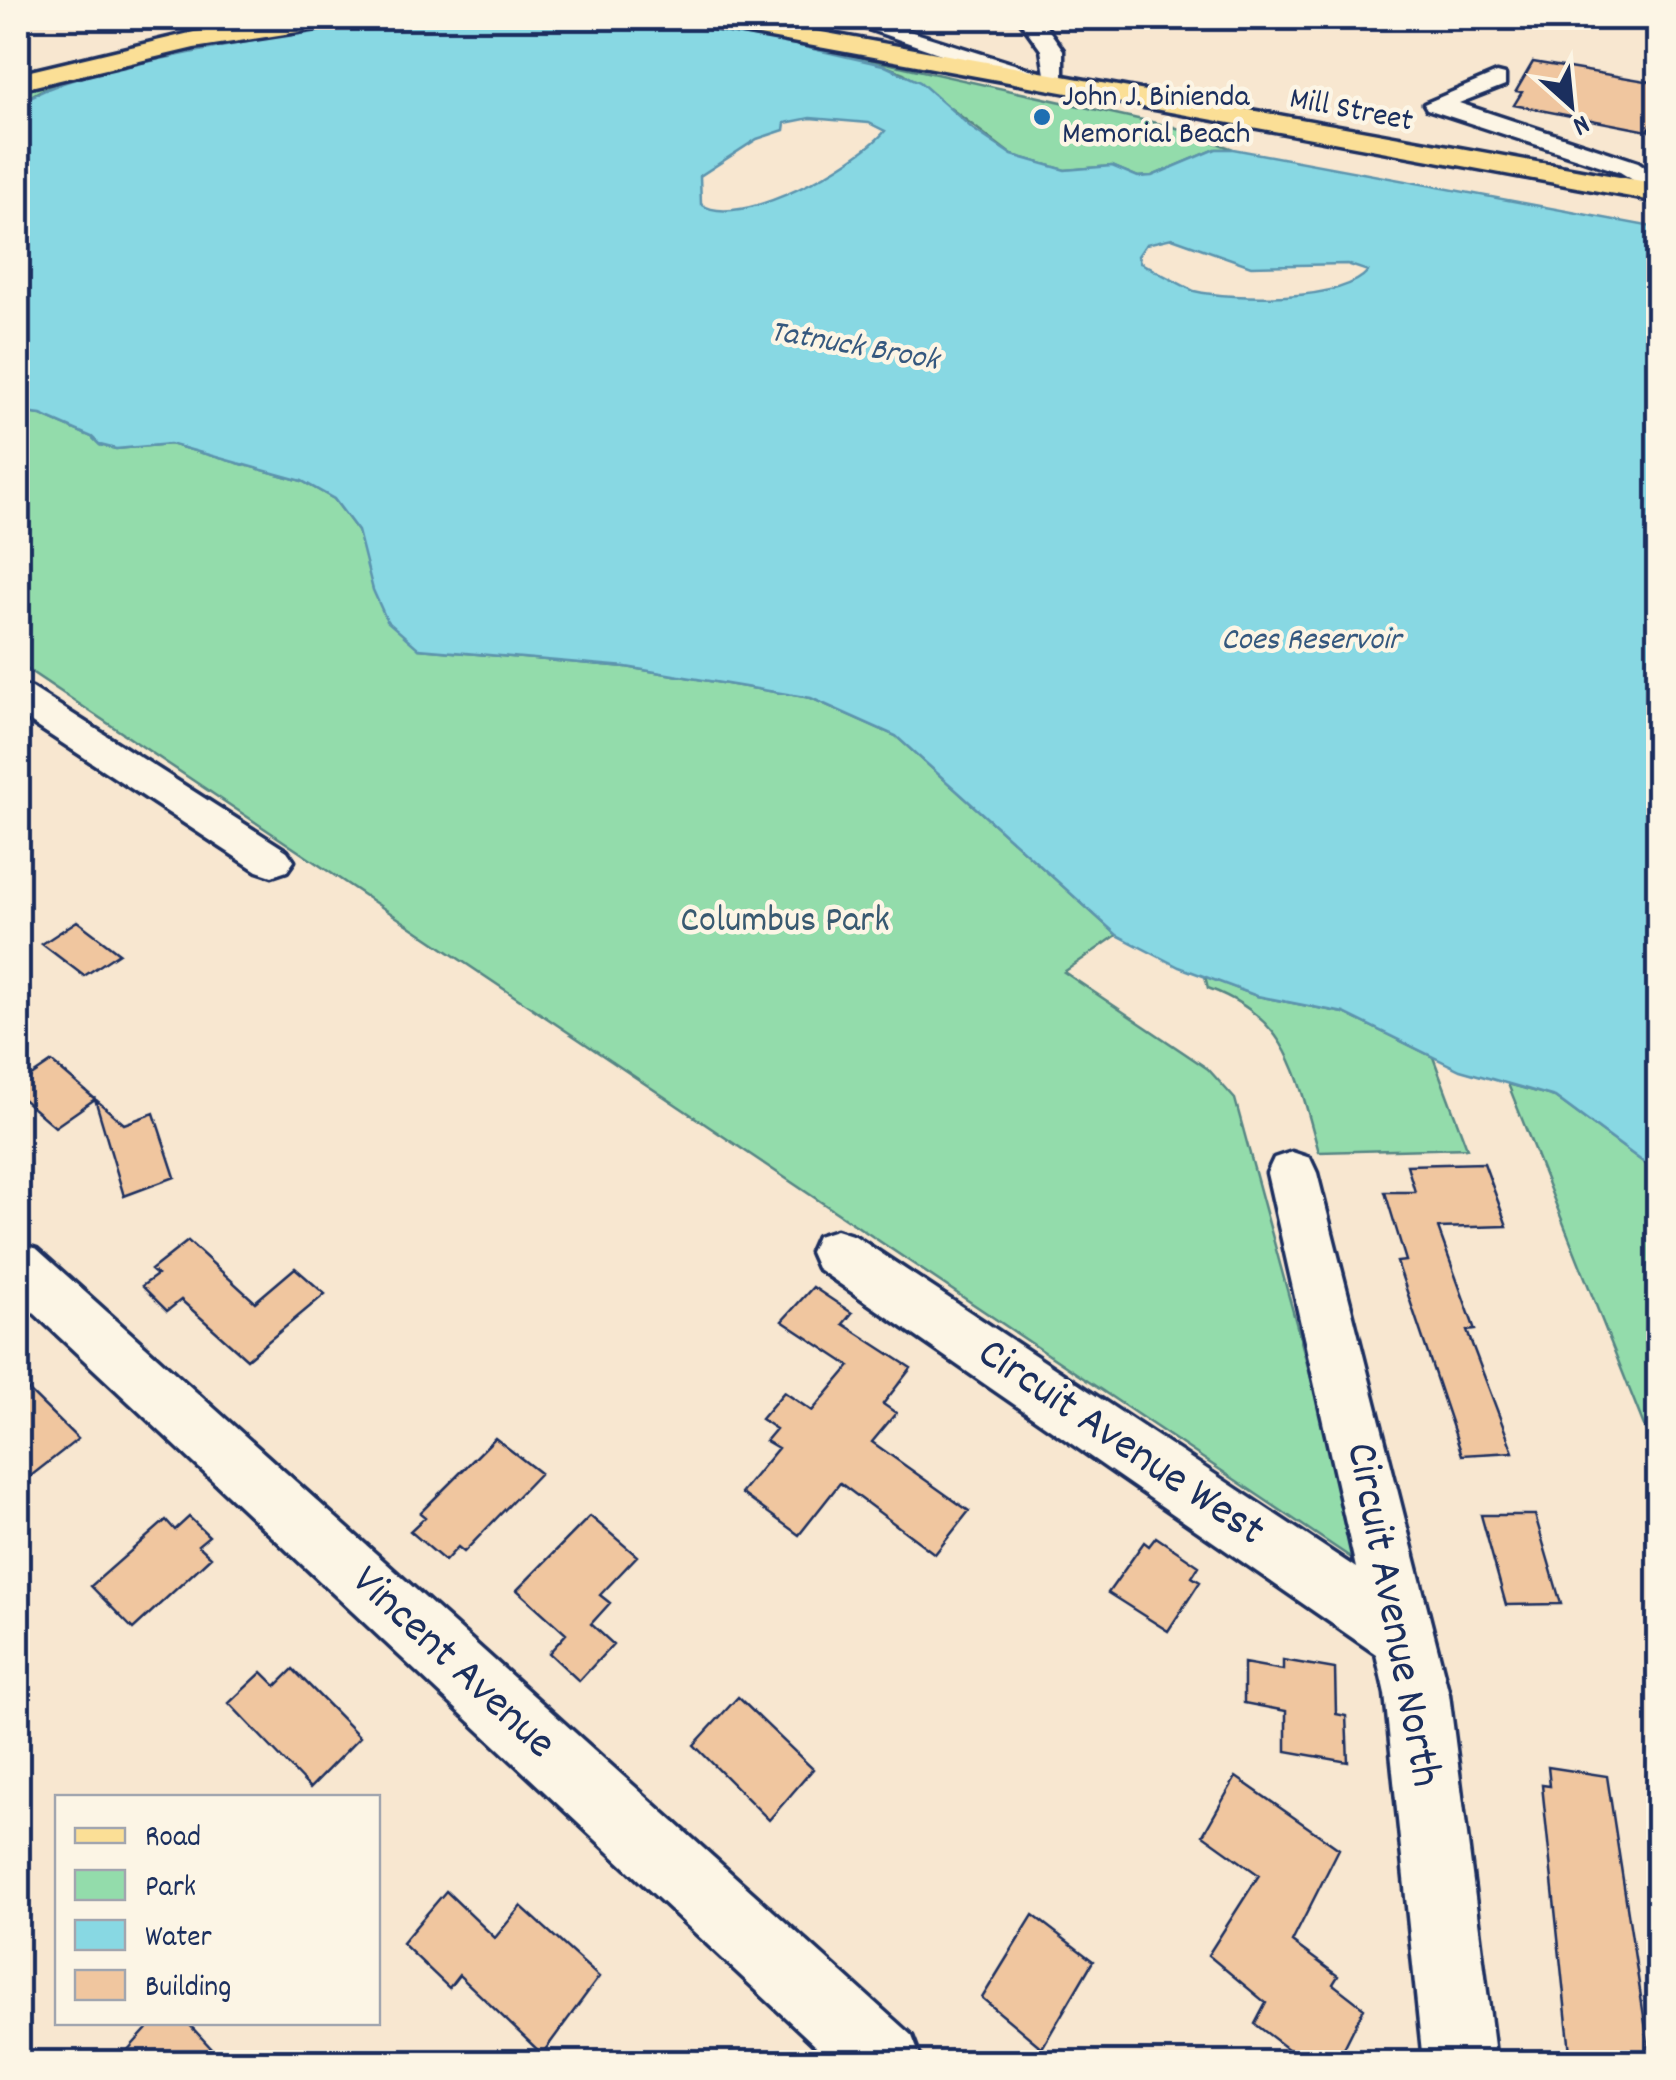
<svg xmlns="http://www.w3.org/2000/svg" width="1676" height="2080" font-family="Dekko,sans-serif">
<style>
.green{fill:#93dcab;stroke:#578684;stroke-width:2.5}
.water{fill:#88d8e3;stroke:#5c94ae;stroke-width:2.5;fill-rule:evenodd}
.building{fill:#f0c69f;stroke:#1b2f5e;stroke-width:2.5}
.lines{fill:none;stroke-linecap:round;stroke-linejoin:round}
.minor-casing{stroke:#1b2f5e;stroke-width:7}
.major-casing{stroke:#1b2f5e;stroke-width:7}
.minor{fill:#fcf5e5;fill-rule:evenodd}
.major{fill:#fbdf96;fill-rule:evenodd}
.poi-dot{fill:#1f6fb2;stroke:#fcf5e5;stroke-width:4}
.labels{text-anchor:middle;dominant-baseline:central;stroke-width:9;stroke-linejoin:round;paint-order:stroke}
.far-poi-label{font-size:32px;fill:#1b2f5e;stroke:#fcf5e5;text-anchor:start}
.far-street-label{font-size:32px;fill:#1b2f5e;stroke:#fcf5e5}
.far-water-label{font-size:32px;font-style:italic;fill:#36597f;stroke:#fcf5e5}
.park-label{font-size:38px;fill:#395a71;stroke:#fcf5e5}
.near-street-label{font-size:45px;fill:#1b2f5e;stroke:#fcf5e5}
</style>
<rect width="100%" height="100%" fill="#f8e7d0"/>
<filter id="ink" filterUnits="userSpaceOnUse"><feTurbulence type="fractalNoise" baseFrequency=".01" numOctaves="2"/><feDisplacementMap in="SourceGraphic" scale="20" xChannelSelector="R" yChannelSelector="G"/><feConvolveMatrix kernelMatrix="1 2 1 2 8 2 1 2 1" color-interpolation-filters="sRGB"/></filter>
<g filter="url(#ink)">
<path class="green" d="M 463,18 C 352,21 242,41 134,65 C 95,74 49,79 18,105 L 18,92 C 164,55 311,17 463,18 Z
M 547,18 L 635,18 L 738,30 L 1174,127 L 1233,149 L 1216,149 L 1152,176 L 1138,177 L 1112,166 L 1065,170 L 1012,155 L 904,73 L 883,65 L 723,31 Z
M 18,412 L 41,415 L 92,437 L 100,445 L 116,449 L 170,444 L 302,481 L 334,499 L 358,531 L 419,649 L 626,667 L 811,698 L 896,736 L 1117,935 L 1064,972 L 1208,1069 L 1235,1099 L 1362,1565 L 18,663 Z
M 1205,976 L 1257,996 L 1344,1013 L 1433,1057 L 1467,1148 L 1319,1152 C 1297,1077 1291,1018 1208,988 Z
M 1508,1084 L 1555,1097 L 1658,1173 L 1658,1461 Z"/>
<path class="water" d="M 463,18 L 681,25 L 778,41 L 883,65 L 920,82 L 973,129 L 1012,155 L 1065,170 L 1112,166 L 1138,177 L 1152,176 L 1216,149 L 1233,149 L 1658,228 L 1658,1173 L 1555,1097 L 1460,1070 L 1344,1013 L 1257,996 L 1179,967 L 1117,935 L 896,736 L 811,698 L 626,667 L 419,649 L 387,621 L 373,590 L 358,531 L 334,499 L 302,481 L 170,444 L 116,449 L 100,445 L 92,437 L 41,415 L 18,412 L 18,105 L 21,102 C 64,77 113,69 160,59 C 260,38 361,20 463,18 ZM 810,118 L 869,123 L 885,131 C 859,162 738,232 701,204 L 700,176 L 757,139 L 784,130 L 785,123 ZM 1172,238 L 1251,266 L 1347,264 L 1368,271 C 1342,302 1233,300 1194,291 C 1190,289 1147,267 1140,262 L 1138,256 L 1146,244 Z"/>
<path class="building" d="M 1533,62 L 1658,83 L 1658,105 L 1648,131 L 1514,105 L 1522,92 L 1516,91 Z
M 77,921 L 119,953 L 84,976 L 42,944 Z
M 52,1062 L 124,1124 L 154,1113 L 175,1177 L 124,1196 L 95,1099 L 55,1127 L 18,1095 L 18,1085 Z
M 1484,1163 L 1507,1226 L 1438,1228 L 1475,1330 L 1467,1331 L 1513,1452 L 1462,1455 L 1397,1262 L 1406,1261 L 1385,1192 L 1415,1192 L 1407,1165 Z
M 188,1241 L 255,1302 L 295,1268 L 325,1294 L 247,1359 L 181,1300 L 167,1311 L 142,1286 L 157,1275 L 151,1270 Z
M 813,1287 L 852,1313 L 843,1324 L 911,1368 L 883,1404 L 896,1413 L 872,1442 L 969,1511 L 935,1554 L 840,1483 L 799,1535 L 741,1493 L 778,1448 L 766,1441 L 776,1429 L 761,1419 L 784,1392 L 812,1411 L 850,1366 L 782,1321 Z
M 18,1380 L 78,1439 L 18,1486 Z
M 495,1438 L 540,1473 L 464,1552 L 458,1547 L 445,1561 L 410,1531 L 425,1517 L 420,1513 Z
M 1481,1515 L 1535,1515 L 1561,1604 L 1506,1605 Z
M 590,1516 L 637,1556 L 600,1595 L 610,1603 L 591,1624 L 613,1644 L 579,1681 L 549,1653 L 566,1634 L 517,1590 Z
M 189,1517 L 209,1536 L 198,1545 L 211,1557 L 133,1629 L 91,1586 L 166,1520 L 175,1530 Z
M 1156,1537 L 1199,1566 L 1192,1577 L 1200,1582 L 1168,1631 L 1108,1593 L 1144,1542 L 1149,1546 Z
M 1283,1660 L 1335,1669 L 1336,1714 L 1346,1716 L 1348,1762 L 1286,1751 L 1286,1711 L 1244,1703 L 1244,1663 L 1283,1670 Z
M 293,1669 L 360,1737 L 310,1788 L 229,1703 L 262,1672 L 276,1686 Z
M 738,1697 L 813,1769 L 769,1820 L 694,1745 Z
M 1548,1767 L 1607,1776 L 1651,2062 L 1571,2062 L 1542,1785 L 1550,1786 Z
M 1236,1777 L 1339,1849 L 1292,1942 L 1338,1976 L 1333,1984 L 1364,2008 L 1337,2062 L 1305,2062 L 1255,2024 L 1266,2003 L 1208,1955 L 1259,1875 L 1203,1835 Z
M 446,1891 L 495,1938 L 521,1906 L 599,1977 L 542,2054 L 459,1975 L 449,1988 L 402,1943 Z
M 1033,1915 L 1093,1961 L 1042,2048 L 982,1998 Z
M 153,2022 L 187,2022 L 224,2062 L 117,2062 Z"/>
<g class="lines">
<defs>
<path id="minor" d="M 780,18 L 803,18 L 781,36 L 770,29 Z
M 836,18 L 868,18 L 1036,71 L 1040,76 L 1028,83 L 1020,81 Z
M 1018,18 L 1040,18 L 1063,50 L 1063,86 L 1047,86 L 1041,50 Z
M 1497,73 L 1505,75 L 1505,85 L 1459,103 L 1638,162 L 1658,176 L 1658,197 L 1641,197 L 1633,180 L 1620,172 L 1427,109 L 1424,104 Z
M 18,685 L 32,688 L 287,851 L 294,861 L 287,871 L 272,876 L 257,871 L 18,714 Z
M 1292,1152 L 1310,1158 L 1317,1173 L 1449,1694 L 1496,2062 L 1423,2062 L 1385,1694 L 1376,1654 L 817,1268 L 810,1252 L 817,1236 L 836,1230 L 855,1236 L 1356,1568 L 1267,1173 L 1274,1158 Z
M 18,1243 L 37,1249 L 912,2036 L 922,2062 L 833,2062 L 18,1298 Z"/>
<path id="major" d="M 290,18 L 350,18 L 337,26 L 194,48 L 18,90 L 18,74 L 194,32 Z
M 692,18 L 744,18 L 1658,184 L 1658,202 L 705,26 Z"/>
</defs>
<use href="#minor" class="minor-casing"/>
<use href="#major" class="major-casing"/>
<use href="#minor" class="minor"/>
<use href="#major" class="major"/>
</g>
</g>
<circle class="poi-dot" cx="1042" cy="117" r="10"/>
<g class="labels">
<g class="far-poi-label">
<text x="1062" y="99">John J. Binienda<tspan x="1062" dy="37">Memorial Beach</tspan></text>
</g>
<g class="far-street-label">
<text transform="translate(1351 112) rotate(11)">Mill Street</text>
</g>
<g class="far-water-label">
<text transform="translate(854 348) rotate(10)">Tatnuck Brook</text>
<text x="1311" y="642">Coes Reservoir</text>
</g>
<g class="park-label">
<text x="785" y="922">Columbus Park</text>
</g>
<g class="near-street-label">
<text transform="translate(1120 1444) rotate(34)">Circuit Avenue West</text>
<text transform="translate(1391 1615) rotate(79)">Circuit Avenue North</text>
<text transform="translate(452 1664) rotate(43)">Vincent Avenue</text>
</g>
</g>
<rect width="1676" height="2080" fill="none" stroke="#fcf5e5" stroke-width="60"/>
<rect x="30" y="30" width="1616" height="2020" fill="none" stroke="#1b2f5e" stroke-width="4" filter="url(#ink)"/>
<rect x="55" y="1795" width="325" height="230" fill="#fcf5e5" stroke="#a2a6af" stroke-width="2.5"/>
<rect x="75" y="1828" width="50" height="15" fill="#fbdf96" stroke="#a2a6af" stroke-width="2.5"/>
<text x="145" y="1845" font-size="30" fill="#1b2f5e">Road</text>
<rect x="75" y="1870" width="50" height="30" fill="#93dcab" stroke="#a2a6af" stroke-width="2.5"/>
<text x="145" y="1895" font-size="30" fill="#1b2f5e">Park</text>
<rect x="75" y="1920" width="50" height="30" fill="#88d8e3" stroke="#a2a6af" stroke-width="2.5"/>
<text x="145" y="1945" font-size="30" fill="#1b2f5e">Water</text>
<rect x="75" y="1970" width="50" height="30" fill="#f0c69f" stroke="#a2a6af" stroke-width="2.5"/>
<text x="145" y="1995" font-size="30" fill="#1b2f5e">Building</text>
<g transform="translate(1571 105) rotate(153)" stroke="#fcf5e5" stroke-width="8" paint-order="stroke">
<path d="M0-8L18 38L0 25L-18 38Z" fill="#1b2f5e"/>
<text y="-15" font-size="28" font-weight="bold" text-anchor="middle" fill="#1b2f5e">N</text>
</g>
</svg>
